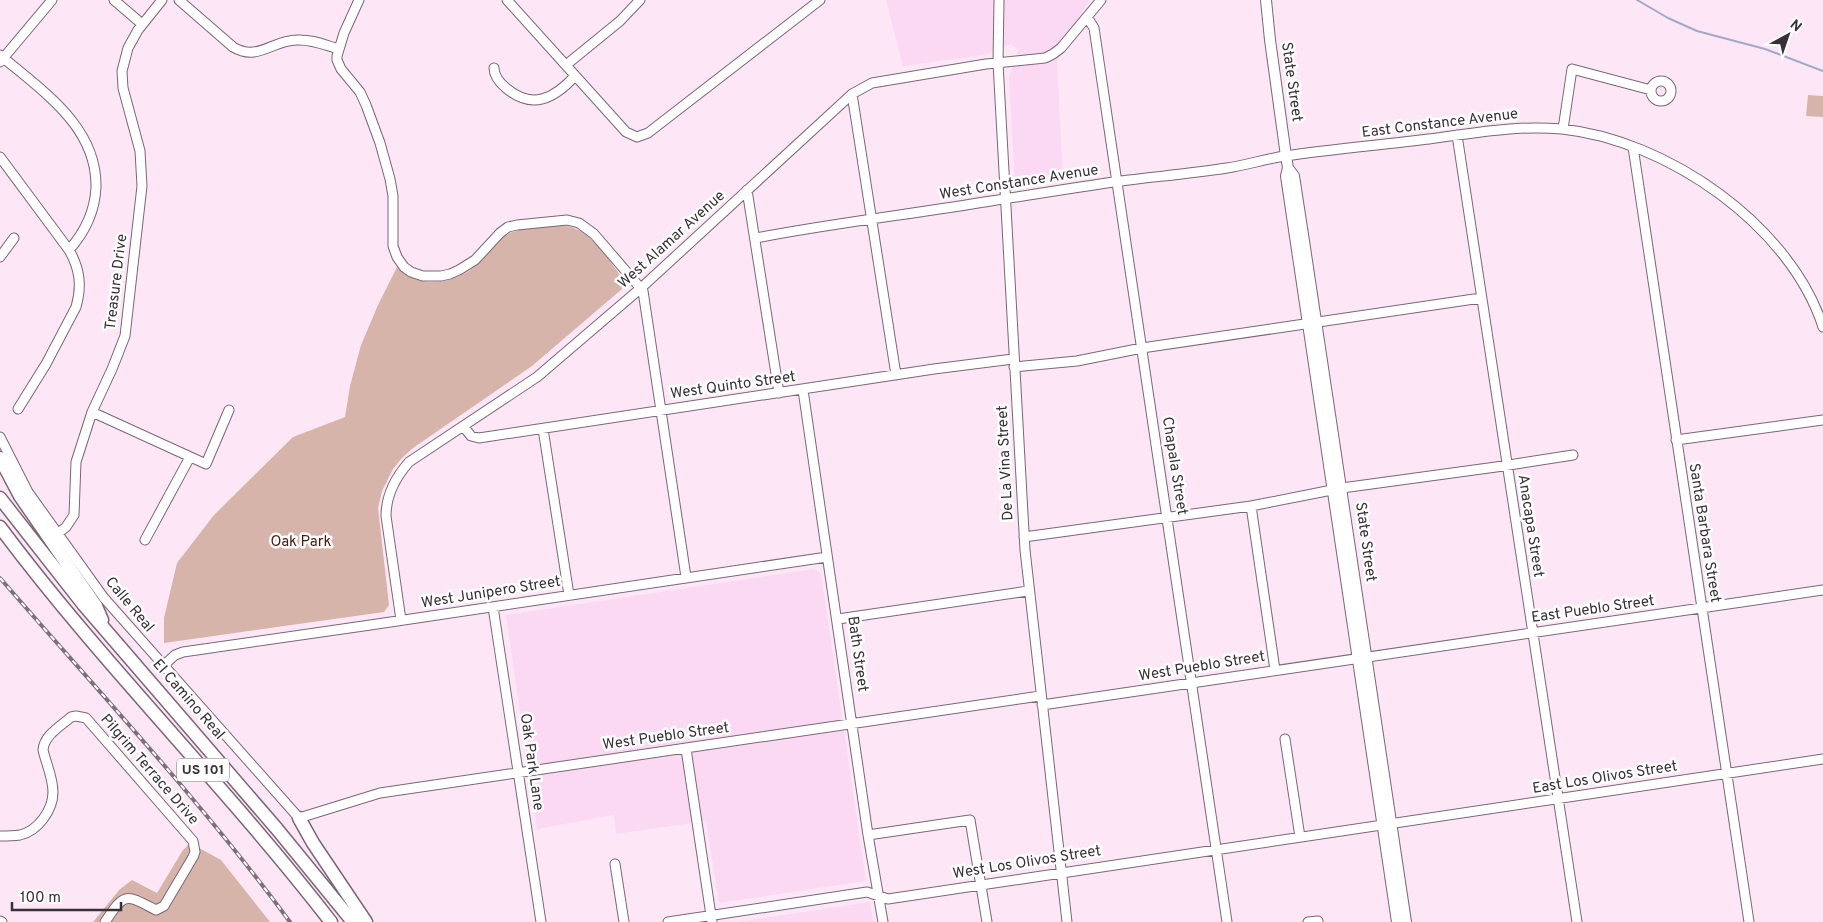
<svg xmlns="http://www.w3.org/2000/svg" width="1823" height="922" font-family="Overpass,sans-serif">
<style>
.built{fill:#fbd9f3}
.green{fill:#d7b4aa}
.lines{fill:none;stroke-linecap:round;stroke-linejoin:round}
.stream{stroke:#a1a9c7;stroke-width:2}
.minor-casing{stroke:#7c6576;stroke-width:11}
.major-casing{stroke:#7c6576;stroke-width:12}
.highway-casing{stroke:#7c6576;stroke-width:15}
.minor{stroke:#fff;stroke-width:9}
.major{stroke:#fff;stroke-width:10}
.highway{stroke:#fff;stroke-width:12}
.rail-casing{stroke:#7e707b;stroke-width:4}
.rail{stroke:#fff;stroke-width:2;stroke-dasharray:5.5;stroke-linecap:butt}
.labels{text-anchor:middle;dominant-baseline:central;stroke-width:5;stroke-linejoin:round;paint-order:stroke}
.shield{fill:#fff;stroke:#746d73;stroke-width:1}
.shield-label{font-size:14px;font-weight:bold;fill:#392f37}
.street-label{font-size:15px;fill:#392f37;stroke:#fff}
.park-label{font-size:15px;fill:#48190c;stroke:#fff}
</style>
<rect width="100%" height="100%" fill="#fde7f7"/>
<path class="built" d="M 886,0 L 1089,0 L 1057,61 L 1063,179 L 1015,187 L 1009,77 L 1018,50 L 1011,44 L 985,55 L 903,66 Z
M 814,569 L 821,573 L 866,881 L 719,903 L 706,821 L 616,834 L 614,815 L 537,829 L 506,615 Z
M 870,902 L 873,922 L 737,922 Z"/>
<path class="green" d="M 1808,95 L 1823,96 L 1823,117 L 1806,116 Z
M 558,225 C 589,225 606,257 623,279 L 622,289 L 532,366 L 413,448 L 402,458 L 393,469 L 382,491 L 378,508 L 389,605 L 384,612 L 164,643 L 164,618 L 177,563 L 214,515 L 293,437 L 345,417 L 350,386 L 361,345 L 378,305 L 397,267 C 419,291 457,284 479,263 C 488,254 495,242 506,235 C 514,229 546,226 558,225 Z
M 190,843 L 221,860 L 270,922 L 93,922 L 120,889 L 132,880 L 157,893 L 183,850 Z"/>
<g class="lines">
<path class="stream" d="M 1637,0 L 1668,18 L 1697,31 L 1765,49 L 1823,71"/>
<defs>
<path id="minor" d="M 114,0 L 142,24
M 179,0 L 233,47 C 258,62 272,40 297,40 C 311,39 325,45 339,49
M 359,0 L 344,33 L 337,56 L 337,60 L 341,69 L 360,92 L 366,105 L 380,143 L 390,179 L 393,196 L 393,246 L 397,257 L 404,267 L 411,272 L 423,276 L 441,276 L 450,274 L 459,270 L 475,260 L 500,233 L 508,227 L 517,225 L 567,220 L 579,223 L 594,234 L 643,291 L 686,577
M 507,0 L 626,132 L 637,137 L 648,133 L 820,0
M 999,0 L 998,63 L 1025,550 L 1067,922
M 1087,17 L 1094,28 L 1227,922
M 0,55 C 42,91 97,126 96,187 C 95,211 85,232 69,250
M 0,62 L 52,0
M 566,65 L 620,21 L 640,0
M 494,68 C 494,77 500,83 506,88 C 532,110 554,99 575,76
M1651 91a10 10 0 1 1 20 0a10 10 0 1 1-20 0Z
M 852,94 L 896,375
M 1563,129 L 1572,69 L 1651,90
M 1457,135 L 1577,922
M 1633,147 L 1749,922
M 0,157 L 69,250 C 80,269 82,286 76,307 L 46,364 L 18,409
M 747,190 L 779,393
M 756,238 C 834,223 913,214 991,201 C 1037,194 1083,186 1129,180 C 1162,176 1195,173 1227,168 C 1247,165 1265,159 1285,156 C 1332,149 1381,145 1429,139 C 1475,133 1515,125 1562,129 C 1667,140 1790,225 1823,327
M 0,257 L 14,238
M 1014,367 L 1077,361 L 1142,348 L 1481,298
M 803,390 L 868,835 L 883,922
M 92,412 L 206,464 L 229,410
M 463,426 L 471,436 L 479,438 L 934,369 L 1013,359
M 543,429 L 569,595
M 0,437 L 28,492 L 104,598 L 299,818 L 380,793 L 1040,696
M 1676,440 L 1823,420
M 1251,506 L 1275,670
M 57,534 L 66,527 L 74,515 L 76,462 L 92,412 L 112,369 L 125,336 L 142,186 L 140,151 L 123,88 L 122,71 L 128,48 L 138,30 L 162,0
M 1024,537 L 1251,506 L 1342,488 L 1496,467 L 1573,455
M 145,540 L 190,457
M 493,607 L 541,922
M 838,619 L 1028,591
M 401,620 L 386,516 C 386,495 395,478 409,462 L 537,377 L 641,288 L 852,94 L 872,83 L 986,64 L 1045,58 L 1053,54 L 1061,48 L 1101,0
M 163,666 L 175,655 L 183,652 C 398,622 613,588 827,557
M 1042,705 L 1823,590
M 1285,739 L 1300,837
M 686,749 L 712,922
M 868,835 L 970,820 L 987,922
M 0,836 C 6,836 13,836 20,835 C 38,831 53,810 53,792 C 53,778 46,763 43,750 C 44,735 61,726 71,717 L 76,716 L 86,718 L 193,841 L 195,852 L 193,857 L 164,906 L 156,910 C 125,894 125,892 105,922
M 615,864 L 624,922
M 0,921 L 2,922
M 668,922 L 867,892 L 888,899 L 1823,759
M 1308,922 L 1318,921"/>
<path id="major" d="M 1266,0 L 1270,40 L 1286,156 L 1288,168 L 1294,176 L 1304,241 L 1406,922
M 1288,168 L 1286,176 L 1397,922"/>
<path id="highway" d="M 0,458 L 20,496 L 96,606 L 102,620
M 0,498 L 83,604 L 277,829 L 353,922
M 0,527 C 103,665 226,786 331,922
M 299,818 L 313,843 L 366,922"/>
</defs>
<use href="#minor" class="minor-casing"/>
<use href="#major" class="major-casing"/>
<use href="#highway" class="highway-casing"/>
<use href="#minor" class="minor"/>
<use href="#major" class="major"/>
<use href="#highway" class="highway"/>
<defs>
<path id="rail" d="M 0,578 C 98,691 201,801 290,922"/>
</defs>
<use href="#rail" class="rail-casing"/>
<use href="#rail" class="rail"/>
</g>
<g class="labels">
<rect class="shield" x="177" y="758.5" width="52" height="23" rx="4"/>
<g class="shield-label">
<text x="203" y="770">US 101</text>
</g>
<g class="street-label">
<text transform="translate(1291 82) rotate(82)">State Street</text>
<text transform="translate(1440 124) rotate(-7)">East Constance Avenue</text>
<text transform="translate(1019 183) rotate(-9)">West Constance Avenue</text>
<text transform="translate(672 240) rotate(-42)">West Alamar Avenue</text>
<text transform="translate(117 282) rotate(-83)">Treasure Drive</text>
<text transform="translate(733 386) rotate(-8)">West Quinto Street</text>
<text transform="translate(1006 463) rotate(-93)">De La Vina Street</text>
<text transform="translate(1174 466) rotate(81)">Chapala Street</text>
<text transform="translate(1530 526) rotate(81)">Anacapa Street</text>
<text transform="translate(1704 533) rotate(81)">Santa Barbara Street</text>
<text transform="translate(1365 542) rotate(82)">State Street</text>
<text transform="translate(491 593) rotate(-9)">West Junipero Street</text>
<text transform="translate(129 605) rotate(50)">Calle Real</text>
<text transform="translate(1593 610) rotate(-8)">East Pueblo Street</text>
<text transform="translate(857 654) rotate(82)">Bath Street</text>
<text transform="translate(1202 667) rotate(-9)">West Pueblo Street</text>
<text transform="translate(188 700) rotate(49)">El Camino Real</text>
<text transform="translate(666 737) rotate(-8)">West Pueblo Street</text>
<text transform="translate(531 762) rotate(82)">Oak Park Lane</text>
<text transform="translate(149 770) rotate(49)">Pilgrim Terrace Drive</text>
<text transform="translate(1605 778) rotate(-9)">East Los Olivos Street</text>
<text transform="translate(1027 863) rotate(-9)">West Los Olivos Street</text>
</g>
<g class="park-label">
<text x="301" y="542">Oak Park</text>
</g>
</g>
<g transform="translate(1788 35) rotate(40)" stroke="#ffffff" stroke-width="4" paint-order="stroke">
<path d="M0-4L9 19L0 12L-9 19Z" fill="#392f37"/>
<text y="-8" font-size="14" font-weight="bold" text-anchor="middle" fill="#392f37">N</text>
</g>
<path d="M12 902v8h109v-8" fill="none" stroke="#392f37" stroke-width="2.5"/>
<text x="20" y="902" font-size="15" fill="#392f37" stroke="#ffffff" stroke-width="4" paint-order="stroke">100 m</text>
</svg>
